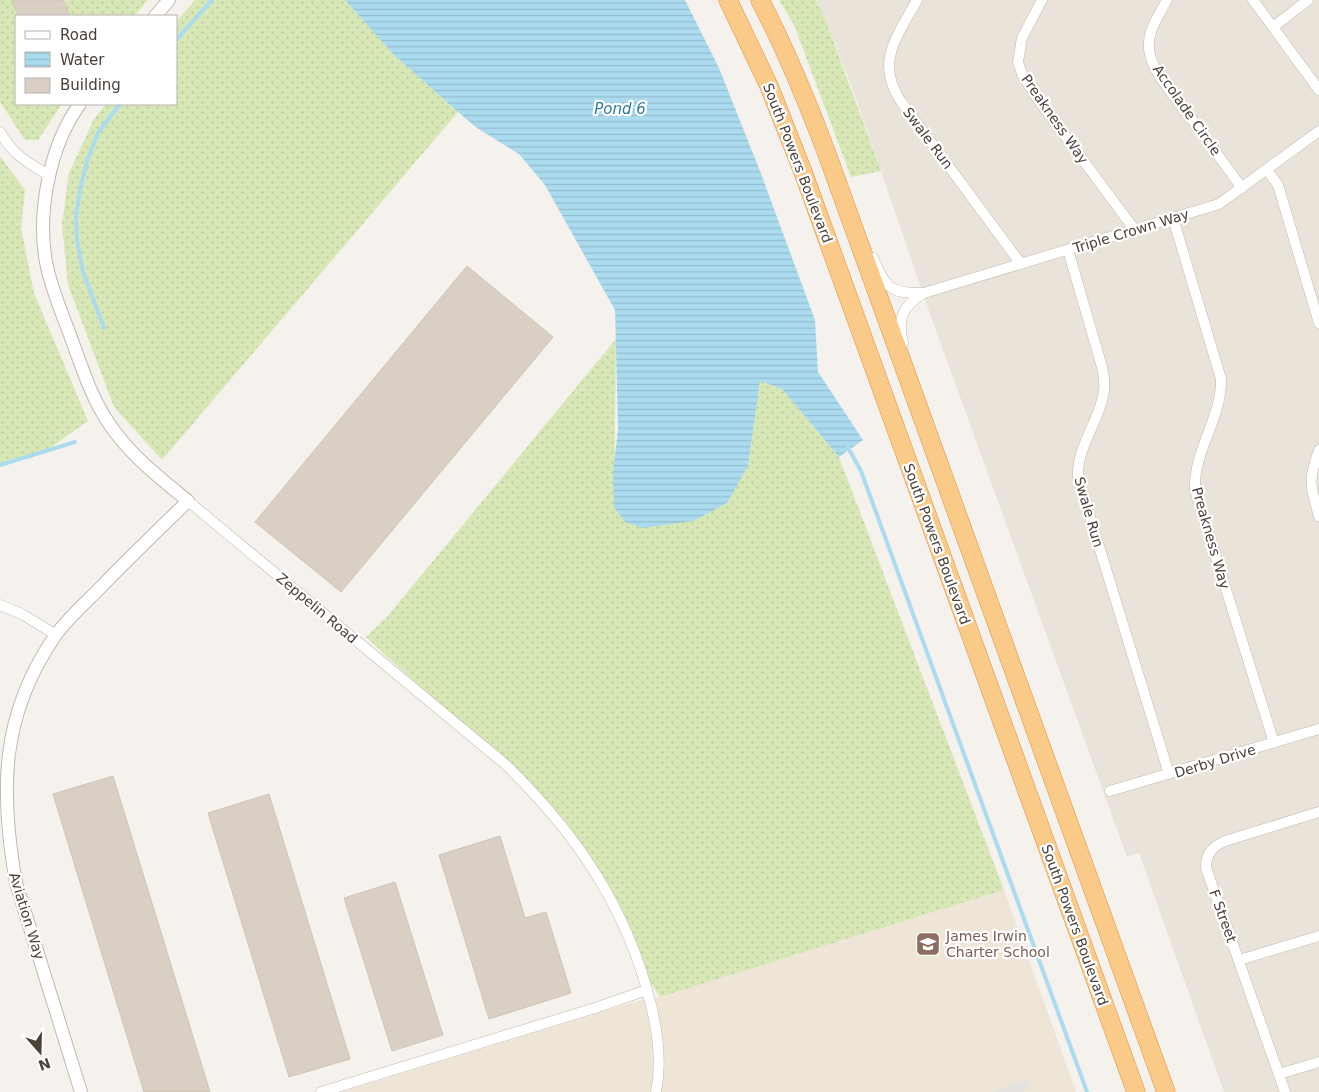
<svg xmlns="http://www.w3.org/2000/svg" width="1319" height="1092" font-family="'DejaVu Sans',sans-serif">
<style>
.residential{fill:#e9e3da}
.education{fill:#eee5d6}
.grass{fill:url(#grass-dots)}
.parking{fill:#e4e2e0}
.water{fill:url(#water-rules)}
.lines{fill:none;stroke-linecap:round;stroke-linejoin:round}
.stream{stroke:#abdbef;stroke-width:4}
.building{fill:#dacfc4;stroke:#d1c3b5}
.minor-casing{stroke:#c1b8ae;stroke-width:11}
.tertiary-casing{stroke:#c1b8ae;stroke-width:14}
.trunk-casing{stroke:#da9141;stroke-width:19}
.minor{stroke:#fff;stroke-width:10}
.tertiary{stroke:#fff;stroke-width:12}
.trunk{stroke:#faca89;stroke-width:18}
.labels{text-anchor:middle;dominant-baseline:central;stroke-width:4.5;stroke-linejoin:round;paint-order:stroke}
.street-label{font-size:14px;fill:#4a4139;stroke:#fff}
.education-label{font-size:14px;fill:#785e54;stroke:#fff;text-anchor:start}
.water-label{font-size:15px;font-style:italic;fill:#2f7a9c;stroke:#fff}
</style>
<defs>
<pattern id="grass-dots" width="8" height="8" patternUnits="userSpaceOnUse" patternTransform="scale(1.25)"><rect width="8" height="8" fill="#d7e8b6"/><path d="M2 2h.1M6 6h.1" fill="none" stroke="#bac89d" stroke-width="1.8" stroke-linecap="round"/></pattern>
<pattern id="water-rules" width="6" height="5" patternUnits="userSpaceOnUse" patternTransform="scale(1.25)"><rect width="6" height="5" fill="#abdbef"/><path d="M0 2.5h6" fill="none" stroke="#95bdce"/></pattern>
</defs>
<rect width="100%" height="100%" fill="#f5f1ec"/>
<path class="residential" d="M 816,0 L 1319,0 L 1319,1092 L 1224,1092 L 1139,853 L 1127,857 L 929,311 L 853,90 L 826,21 Z"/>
<path class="education" d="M 1004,890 L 1076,1092 L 342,1092 L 638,1001 L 660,997 Z"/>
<path class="grass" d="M 0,0 L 148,0 L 134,16 L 16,16 L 16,104 L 62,104 L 38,140 L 25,140 L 0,102 Z
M 195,0 L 345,0 L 392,53 L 458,112 L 162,460 L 114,407 L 68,285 L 62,224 L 69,173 L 94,119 L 106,104 L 176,104 L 176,22 Z
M 779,0 L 816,0 L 826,21 L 881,171 L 851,177 L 794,25 Z
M 0,156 L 25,190 L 21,228 L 34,293 L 88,421 L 47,450 L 0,464 Z
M 616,339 L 614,507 L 748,466 L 760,381 L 782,389 L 839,457 L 1004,890 L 660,997 L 638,963 L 613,904 L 537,795 L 366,637 L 387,617 Z"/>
<path class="parking" d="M 1026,1080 L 1029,1089 L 1022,1092 L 992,1092 Z"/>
<path class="water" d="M 345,0 L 685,0 L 719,68 L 760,171 L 815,320 L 818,372 L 863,440 L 839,457 L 782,389 L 760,381 L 748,466 L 727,503 L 693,521 L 643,528 L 625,522 L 614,507 L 613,473 L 618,429 L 615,310 L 545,185 L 519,154 L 477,128 L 458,112 L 392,53 Z"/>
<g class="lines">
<path class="stream" d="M 176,40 L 212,0
M 104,328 L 83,272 L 77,240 L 76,217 L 80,190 L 87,161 L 98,133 L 120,104
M 847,446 L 861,471 L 1087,1092
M 0,465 L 75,442"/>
</g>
<path class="building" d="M 12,0 L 63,0 L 70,16 L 18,16 Z
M 467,266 L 553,337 L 341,592 L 255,522 Z
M 113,776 L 210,1092 L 144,1092 L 53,794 Z
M 269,794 L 350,1059 L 289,1077 L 208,813 Z
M 500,836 L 525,918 L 546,912 L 571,993 L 489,1019 L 439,855 Z
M 395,882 L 443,1035 L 392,1051 L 344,898 Z"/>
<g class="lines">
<defs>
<path id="minor" d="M 917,0 C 897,37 874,63 902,103 L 1021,264
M 1042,0 L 1022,38 L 1018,62 L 1022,74 L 1037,98 L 1134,229
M 1167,0 C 1159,15 1147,31 1149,49 C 1151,71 1175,97 1188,114 C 1206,139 1224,163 1242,188
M 1253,0 L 1319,90
M 1273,27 L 1308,0
M 0,132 C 14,156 27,162 50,176
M 1267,170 L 1278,185 L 1319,323
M 1173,218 L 1221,379 C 1222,418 1193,451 1195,490 L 1274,743
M 1068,250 L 1102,367 C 1104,375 1105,382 1104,391 C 1100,421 1076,447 1078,478 L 1169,774
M 873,258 C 886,288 890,294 924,293 L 1219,204 L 1319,131
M 903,343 C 897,320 902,307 922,294
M 1319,450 C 1308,480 1310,486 1319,516
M 188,501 L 505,764 C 576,833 627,907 651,1005 C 658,1034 662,1063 656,1092
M 0,605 L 22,614 L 56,635
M 1110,791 L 1319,729
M 1239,960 L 1319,936
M 1279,1074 L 1319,1062
M 321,1092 L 595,1008 L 647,990
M 1285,1092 L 1206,868 C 1206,853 1212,847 1225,841 L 1319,812"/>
<path id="tertiary" d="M 155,16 L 169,0
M 80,104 C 49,146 36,216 47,267 C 53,294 65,320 74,346 C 84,373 93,401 110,425 C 131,456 160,478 188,501 C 158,530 128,559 99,589 C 84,604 67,619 55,636 C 0,716 0,791 16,883 L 81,1092"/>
<path id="trunk" d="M 728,0 L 769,86 L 803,172 L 1136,1092
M 760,0 C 786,50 807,101 827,154 L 1166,1092"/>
</defs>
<use href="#minor" class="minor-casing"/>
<use href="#tertiary" class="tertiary-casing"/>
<use href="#trunk" class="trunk-casing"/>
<use href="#minor" class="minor"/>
<use href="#tertiary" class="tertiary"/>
<use href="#trunk" class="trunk"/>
</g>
<defs>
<symbol id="school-square" viewBox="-11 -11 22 22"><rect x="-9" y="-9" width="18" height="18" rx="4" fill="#8d6e63" stroke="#fff"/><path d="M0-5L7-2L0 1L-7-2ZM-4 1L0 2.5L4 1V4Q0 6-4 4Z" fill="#fff"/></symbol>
</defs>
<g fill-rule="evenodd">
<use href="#school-square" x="914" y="930" width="28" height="28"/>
</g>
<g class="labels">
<g class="street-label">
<text transform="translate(1187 110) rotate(55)">Accolade Circle</text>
<text transform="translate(1055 119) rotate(55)">Preakness Way</text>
<text transform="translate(928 138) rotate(53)">Swale Run</text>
<text transform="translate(798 163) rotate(69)">South Powers Boulevard</text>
<text transform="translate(1131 231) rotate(-17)">Triple Crown Way</text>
<text transform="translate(1089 512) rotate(74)">Swale Run</text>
<text transform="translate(1211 538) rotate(74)">Preakness Way</text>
<text transform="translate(937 544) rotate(70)">South Powers Boulevard</text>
<text transform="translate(317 608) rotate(40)">Zeppelin Road</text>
<text transform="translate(1215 761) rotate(-17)">Derby Drive</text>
<text transform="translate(27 916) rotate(73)">Aviation Way</text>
<text transform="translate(1223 916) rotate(70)">F Street</text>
<text transform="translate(1075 925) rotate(70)">South Powers Boulevard</text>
</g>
<g class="education-label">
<text x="946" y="936">James Irwin<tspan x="946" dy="16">Charter School</tspan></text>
</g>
<g class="water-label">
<text x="620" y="109">Pond 6</text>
</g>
</g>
<rect x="15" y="15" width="162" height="90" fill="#ffffff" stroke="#b7b3b0"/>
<rect x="25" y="31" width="25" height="8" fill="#ffffff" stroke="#b7b3b0"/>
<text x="60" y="40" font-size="15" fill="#4a4139">Road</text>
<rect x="25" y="52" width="25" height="15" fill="url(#water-rules)" stroke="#b7b3b0"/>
<text x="60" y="65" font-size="15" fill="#4a4139">Water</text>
<rect x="25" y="78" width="25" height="15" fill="#dacfc4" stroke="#b7b3b0"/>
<text x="60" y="90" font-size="15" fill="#4a4139">Building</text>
<g transform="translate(40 1052) rotate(160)" stroke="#ffffff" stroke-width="4" paint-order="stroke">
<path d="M0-4L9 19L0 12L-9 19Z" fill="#4a4139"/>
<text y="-8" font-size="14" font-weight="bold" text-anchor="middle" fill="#4a4139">N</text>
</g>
</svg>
